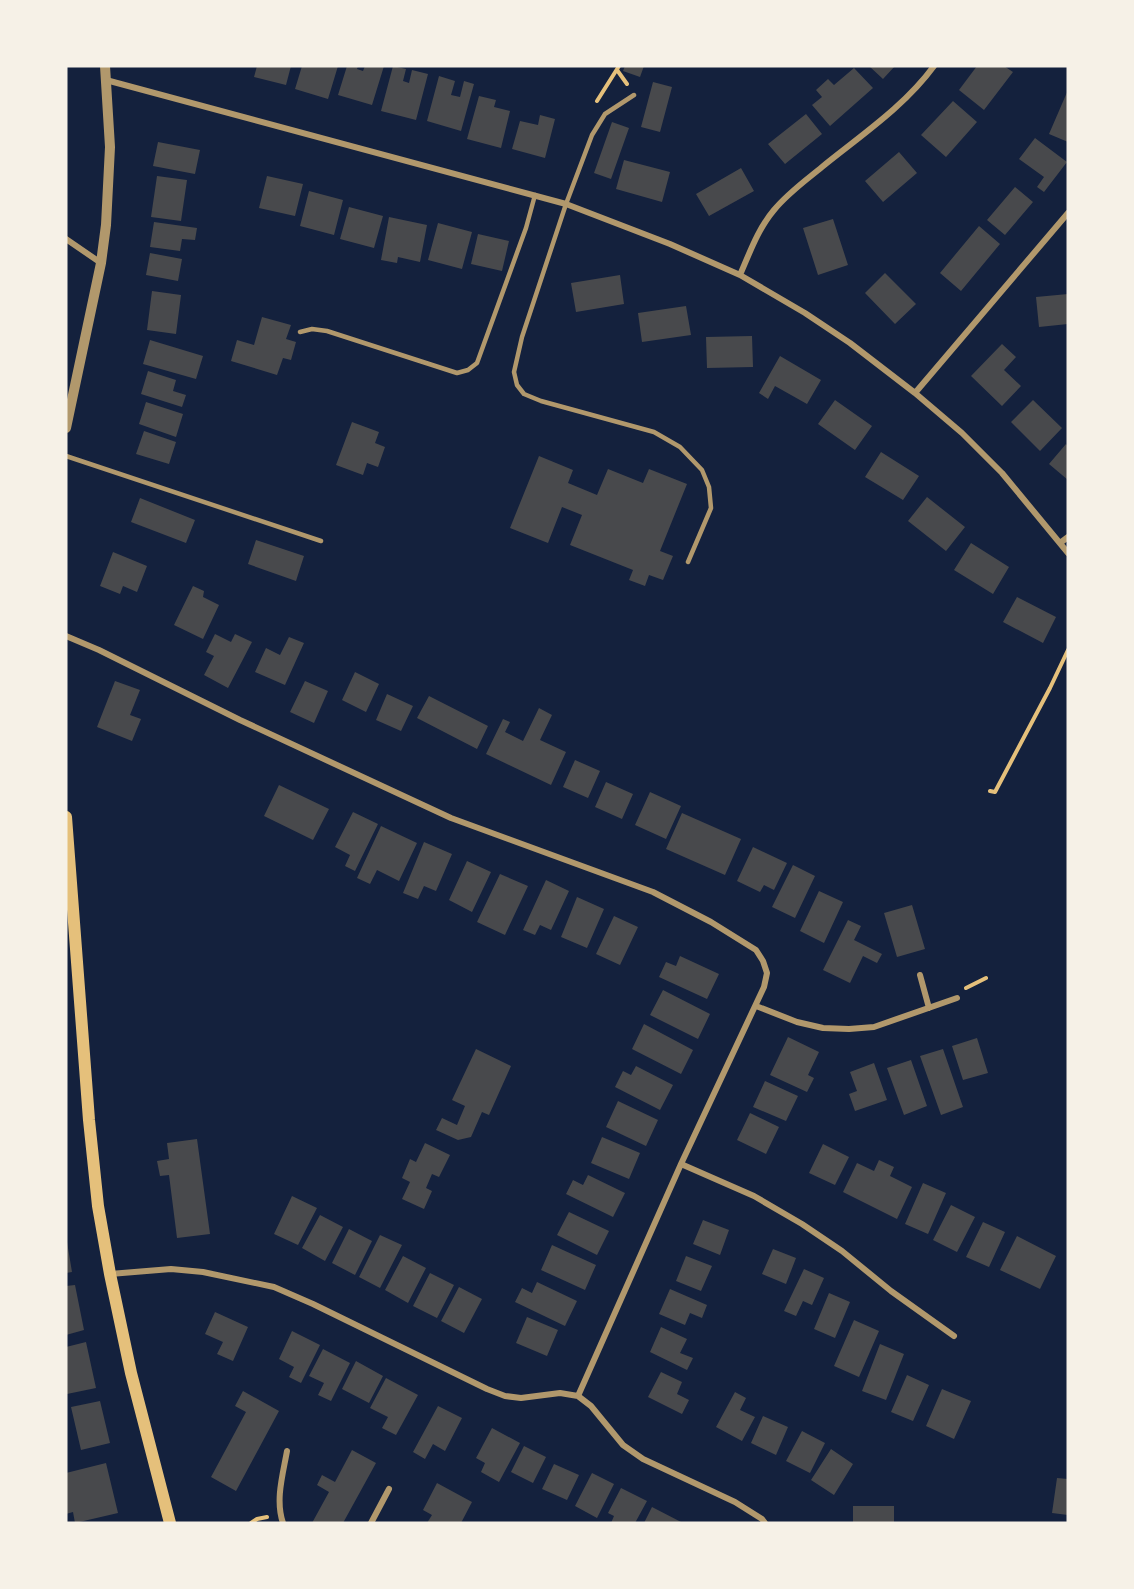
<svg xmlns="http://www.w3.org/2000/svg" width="1134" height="1589" font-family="Ubuntu,sans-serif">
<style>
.building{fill:#48494c}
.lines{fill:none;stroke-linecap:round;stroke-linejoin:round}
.path{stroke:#e5c07b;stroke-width:4}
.service{stroke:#b1986c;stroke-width:4.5}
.minor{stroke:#b1986c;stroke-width:6}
.tertiary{stroke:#b1986c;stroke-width:10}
.secondary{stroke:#e5c07b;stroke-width:12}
</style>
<rect width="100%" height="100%" fill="#14213d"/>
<path class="building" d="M 257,66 L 291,66 L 286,85 L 254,77 Z
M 302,66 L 338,66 L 328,99 L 295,89 Z
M 347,66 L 358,66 L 357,69 L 363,71 L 365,66 L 384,66 L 372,105 L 338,95 Z
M 393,66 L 406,69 L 403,81 L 409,83 L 412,70 L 428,74 L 416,120 L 381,111 Z
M 625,66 L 644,66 L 640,77 L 623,71 Z
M 869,66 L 895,66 L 883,79 Z
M 977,66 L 1004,66 L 1013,72 L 984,110 L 959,90 Z
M 854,68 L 873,88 L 830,126 L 812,105 L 822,97 L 816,90 L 828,79 L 834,85 Z
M 439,76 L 455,81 L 451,95 L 460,97 L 464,81 L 474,84 L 461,131 L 427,121 Z
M 653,82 L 672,87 L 660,132 L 641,127 Z
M 1068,90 L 1068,142 L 1049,134 Z
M 479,96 L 496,100 L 494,107 L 510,111 L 501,148 L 467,139 Z
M 953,101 L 977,122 L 946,157 L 921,135 Z
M 806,114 L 822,134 L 785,164 L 768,144 Z
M 540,115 L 555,119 L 545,158 L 512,149 L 520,121 L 538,125 Z
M 612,122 L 629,128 L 611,179 L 594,173 Z
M 1035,138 L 1067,162 L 1044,192 L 1037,187 L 1044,177 L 1019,159 Z
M 158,142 L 200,150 L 195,174 L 153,166 Z
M 899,152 L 917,173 L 883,202 L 865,181 Z
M 624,160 L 670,172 L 662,202 L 616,189 Z
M 741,168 L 754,191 L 709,216 L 696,194 Z
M 157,176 L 187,180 L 181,221 L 151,217 Z
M 267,176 L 303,184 L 295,216 L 259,208 Z
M 1015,187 L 1033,202 L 1005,235 L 987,220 Z
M 309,191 L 343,200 L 334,235 L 300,226 Z
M 349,207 L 383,216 L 374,248 L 340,239 Z
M 389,217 L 427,225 L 420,262 L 398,257 L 397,263 L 381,260 Z
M 833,219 L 848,265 L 818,275 L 803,228 Z
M 154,222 L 197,228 L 195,240 L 182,239 L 180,251 L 150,247 Z
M 438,223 L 472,232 L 462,269 L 428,260 Z
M 979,226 L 1000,244 L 961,291 L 940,273 Z
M 478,234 L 509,241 L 502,271 L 471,264 Z
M 150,253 L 182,259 L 178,281 L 146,275 Z
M 885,273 L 916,304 L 895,324 L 865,293 Z
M 620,275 L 624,304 L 576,312 L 571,283 Z
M 152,291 L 181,295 L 176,334 L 147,330 Z
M 1068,294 L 1068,324 L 1039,327 L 1036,297 Z
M 686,306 L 691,335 L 642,342 L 638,313 Z
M 262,317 L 291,325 L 286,339 L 296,342 L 291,360 L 283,358 L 277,375 L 231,361 L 237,340 L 254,345 Z
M 752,336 L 753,367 L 707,368 L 706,337 Z
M 150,340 L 203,356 L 196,379 L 143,364 Z
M 1002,344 L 1016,357 L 1004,370 L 1021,386 L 1002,406 L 971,376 Z
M 780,356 L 821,380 L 807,404 L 775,386 L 768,399 L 759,393 Z
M 148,371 L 176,380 L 173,391 L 186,395 L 182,407 L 141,394 Z
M 835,400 L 872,426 L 855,450 L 818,424 Z
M 1033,400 L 1062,428 L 1040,451 L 1011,422 Z
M 146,402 L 183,414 L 176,437 L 139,424 Z
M 352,422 L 379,432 L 375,443 L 385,447 L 378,467 L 367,463 L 363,475 L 336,465 Z
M 144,431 L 176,442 L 169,464 L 136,454 Z
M 1066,444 L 1068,447 L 1068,480 L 1049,464 Z
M 881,452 L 919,476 L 903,500 L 865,477 Z
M 539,456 L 573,470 L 568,483 L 597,495 L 608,469 L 643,483 L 649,469 L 687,484 L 660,551 L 673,556 L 663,580 L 649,575 L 645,586 L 629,580 L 633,570 L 570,545 L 582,515 L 562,507 L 548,543 L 510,528 Z
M 927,497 L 965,527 L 946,551 L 908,521 Z
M 140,498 L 195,520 L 186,543 L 131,522 Z
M 256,540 L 304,556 L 296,581 L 248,564 Z
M 971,543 L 1009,567 L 993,594 L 954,570 Z
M 113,552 L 147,566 L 137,592 L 123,586 L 120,594 L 100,586 Z
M 193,586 L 204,591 L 203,597 L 219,605 L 203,639 L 174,625 Z
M 1017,597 L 1056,617 L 1043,643 L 1003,622 Z
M 215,634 L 231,642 L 235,634 L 252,642 L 228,688 L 204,675 L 214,656 L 206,652 Z
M 289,637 L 304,643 L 285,685 L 255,672 L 266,648 L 280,655 Z
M 355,672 L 379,684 L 366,712 L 342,700 Z
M 115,681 L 140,690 L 130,715 L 141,719 L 132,741 L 97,727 Z
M 305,681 L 328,691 L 314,723 L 290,712 Z
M 387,694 L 413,706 L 401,731 L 376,720 Z
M 429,696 L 488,726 L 477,749 L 417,718 Z
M 539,708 L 552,715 L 540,740 L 566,752 L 551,785 L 486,754 L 503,719 L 510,722 L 505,732 L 523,741 Z
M 575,760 L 600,771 L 588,798 L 563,787 Z
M 606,782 L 633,794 L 622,819 L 595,807 Z
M 279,785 L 329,809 L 313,840 L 264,816 Z
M 650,792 L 681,806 L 666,839 L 635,825 Z
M 353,812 L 378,824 L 355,871 L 345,866 L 350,855 L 335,847 Z
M 682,813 L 741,839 L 725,875 L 666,849 Z
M 381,826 L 417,843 L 399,881 L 377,870 L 370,884 L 357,878 Z
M 424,842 L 452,854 L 436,891 L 424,886 L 418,899 L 403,893 Z
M 753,847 L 787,863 L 774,890 L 764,885 L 760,892 L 737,881 Z
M 467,861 L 491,872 L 472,912 L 449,900 Z
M 793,865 L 815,876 L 795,918 L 772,907 Z
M 500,874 L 528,886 L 505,935 L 477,922 Z
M 546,880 L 569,891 L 551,930 L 540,925 L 535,935 L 523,930 Z
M 819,891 L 843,902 L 824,943 L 800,931 Z
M 577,897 L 604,909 L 587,948 L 561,937 Z
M 912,905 L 925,949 L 897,957 L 884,913 Z
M 614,916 L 638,927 L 620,965 L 596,954 Z
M 848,920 L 861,926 L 854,940 L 882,954 L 877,963 L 863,956 L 850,983 L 823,970 Z
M 680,956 L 719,974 L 707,999 L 659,977 L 666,962 L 676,966 Z
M 663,990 L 710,1014 L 698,1039 L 650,1015 Z
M 644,1024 L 693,1050 L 681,1074 L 632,1049 Z
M 788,1037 L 819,1052 L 808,1075 L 814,1078 L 807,1092 L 770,1075 Z
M 977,1038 L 988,1073 L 963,1080 L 952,1046 Z
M 476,1049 L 511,1066 L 489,1115 L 482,1112 L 471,1137 L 458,1140 L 436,1130 L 442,1118 L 457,1125 L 465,1106 L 452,1100 Z
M 943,1049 L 963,1107 L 941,1115 L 920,1056 Z
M 911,1060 L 927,1106 L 904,1115 L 887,1068 Z
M 874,1063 L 887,1100 L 855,1111 L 849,1094 L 857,1091 L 850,1072 Z
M 636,1066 L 673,1085 L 660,1110 L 615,1087 L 623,1071 L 631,1075 Z
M 765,1081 L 798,1096 L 786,1121 L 753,1107 Z
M 618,1101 L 658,1120 L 646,1146 L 606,1127 Z
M 750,1113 L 779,1127 L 766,1154 L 737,1140 Z
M 602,1137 L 640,1153 L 629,1179 L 591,1163 Z
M 197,1139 L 210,1234 L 177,1238 L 169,1175 L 160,1176 L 157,1161 L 169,1159 L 167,1143 Z
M 425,1143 L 450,1155 L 439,1177 L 432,1174 L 426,1188 L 432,1191 L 424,1209 L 402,1199 L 410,1182 L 402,1178 L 410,1159 L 416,1162 Z
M 823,1144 L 849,1157 L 835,1185 L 809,1173 Z
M 879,1160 L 894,1167 L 890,1176 L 912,1187 L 897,1219 L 843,1192 L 857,1163 L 874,1171 Z
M 588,1175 L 625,1193 L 613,1217 L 566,1194 L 573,1180 L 583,1185 Z
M 923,1183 L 946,1193 L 928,1234 L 905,1224 Z
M 292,1196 L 317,1208 L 298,1245 L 274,1234 Z
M 951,1205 L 975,1217 L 957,1252 L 933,1240 Z
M 569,1212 L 609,1231 L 597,1255 L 557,1235 Z
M 320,1215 L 343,1227 L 325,1261 L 302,1248 Z
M 703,1220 L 729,1230 L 720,1255 L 693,1244 Z
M 983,1222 L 1005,1232 L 989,1267 L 966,1257 Z
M 349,1229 L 372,1241 L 355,1275 L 332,1263 Z
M 380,1235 L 402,1245 L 380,1288 L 359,1277 Z
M 1017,1236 L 1056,1256 L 1040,1289 L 1000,1270 Z
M 66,1242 L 67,1242 L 72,1272 L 66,1273 Z
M 552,1245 L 596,1265 L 585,1290 L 541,1270 Z
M 773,1249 L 796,1258 L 786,1284 L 762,1274 Z
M 403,1256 L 426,1268 L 408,1303 L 385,1290 Z
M 686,1256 L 712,1266 L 701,1291 L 676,1281 Z
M 804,1269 L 824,1278 L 812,1305 L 803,1301 L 796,1316 L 784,1311 Z
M 430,1273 L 454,1285 L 437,1318 L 413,1306 Z
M 537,1282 L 577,1301 L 565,1326 L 515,1302 L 522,1288 L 532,1293 Z
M 75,1285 L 84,1330 L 66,1335 L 66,1286 Z
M 459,1287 L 482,1299 L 464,1333 L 441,1321 Z
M 670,1289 L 707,1305 L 702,1318 L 690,1313 L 685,1325 L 659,1314 Z
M 829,1293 L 850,1302 L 835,1338 L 814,1329 Z
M 215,1312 L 248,1327 L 233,1361 L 217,1354 L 223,1342 L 205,1334 Z
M 527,1317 L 558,1330 L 547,1356 L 516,1343 Z
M 854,1320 L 879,1331 L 859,1377 L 834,1366 Z
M 661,1327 L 687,1339 L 680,1353 L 693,1358 L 687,1370 L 650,1352 Z
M 292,1331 L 320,1345 L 301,1383 L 289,1377 L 294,1367 L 279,1359 Z
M 86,1342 L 96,1388 L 67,1394 L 66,1347 Z
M 880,1344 L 904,1354 L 886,1400 L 862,1391 Z
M 323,1349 L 350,1363 L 331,1401 L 318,1395 L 324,1383 L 309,1376 Z
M 356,1361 L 383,1376 L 369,1403 L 342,1389 Z
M 661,1372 L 682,1382 L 677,1394 L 689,1400 L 682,1414 L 648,1397 Z
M 907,1375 L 929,1385 L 913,1421 L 891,1412 Z
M 386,1378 L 418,1395 L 396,1435 L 382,1428 L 388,1417 L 370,1408 Z
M 942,1389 L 971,1401 L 954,1439 L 926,1426 Z
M 243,1391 L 279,1411 L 236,1491 L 211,1477 L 246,1412 L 235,1406 Z
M 735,1392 L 746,1398 L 740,1410 L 755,1417 L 742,1441 L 716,1427 Z
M 100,1401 L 110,1443 L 81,1450 L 71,1407 Z
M 438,1406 L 462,1418 L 445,1451 L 433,1444 L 425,1459 L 413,1452 Z
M 763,1416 L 788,1427 L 776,1455 L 751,1443 Z
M 492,1428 L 520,1443 L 499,1482 L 481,1472 L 485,1463 L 476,1458 Z
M 802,1431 L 825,1443 L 810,1473 L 786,1461 Z
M 524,1446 L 546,1457 L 533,1483 L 511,1472 Z
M 831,1449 L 853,1464 L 834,1495 L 811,1480 Z
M 352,1450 L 376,1463 L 343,1523 L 312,1523 L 329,1492 L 317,1485 L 322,1475 L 335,1482 Z
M 106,1463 L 118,1513 L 75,1523 L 73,1512 L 66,1514 L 66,1473 Z
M 554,1464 L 579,1475 L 567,1500 L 542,1489 Z
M 592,1473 L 614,1484 L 597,1518 L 575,1506 Z
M 1057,1478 L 1068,1479 L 1068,1515 L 1052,1513 Z
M 437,1483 L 472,1502 L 461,1523 L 427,1523 L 432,1515 L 423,1510 Z
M 621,1488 L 647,1501 L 635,1523 L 611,1523 L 614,1516 L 608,1513 Z
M 853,1506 L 894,1506 L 894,1523 L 853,1523 Z
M 652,1507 L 683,1523 L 644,1523 Z"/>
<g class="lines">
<path class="path" d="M 617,70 L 627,84
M 597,101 L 619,66
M 990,791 L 995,792 L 1050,688 L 1068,650
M 966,988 L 986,978
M 251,1523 L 257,1519 L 267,1517"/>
<path class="service" d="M 634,95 L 605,114 L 592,135 L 566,204 L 522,337 L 514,372 L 517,385 L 524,394 L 541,401 L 654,432 L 680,447 L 702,470 L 709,487 L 711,508 L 688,562
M 300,332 L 312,329 L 327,331 L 457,373 L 468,370 L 477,363 L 526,228 L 535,195
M 66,456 L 321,541"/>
<path class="minor" d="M 106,80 L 566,204 L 670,244 L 740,275 L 805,313 L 850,343 L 915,393 L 962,433 L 1002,473 L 1068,553
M 66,239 L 101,263
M 740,275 C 750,252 758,229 774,210 C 788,193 805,181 822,167 C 860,136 904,107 934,66
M 915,393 L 1068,213
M 1060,543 L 1068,537
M 66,636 L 99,650 L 240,720 L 451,818 L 653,892 L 711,922 L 756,950 L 763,961 L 767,973 L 764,987 L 681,1164 L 578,1396
M 920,975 L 929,1008
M 756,1006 L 797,1022 L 823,1028 L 849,1029 L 874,1027 L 957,998
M 681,1164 L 754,1196 L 802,1224 L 842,1251 L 891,1291 L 954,1336
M 110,1274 L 171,1269 L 203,1272 L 274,1287 L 313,1304 L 487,1389 L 505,1396 L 521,1398 L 560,1393 L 578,1396 L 591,1406 L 623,1445 L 643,1459 L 735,1502 L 762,1519 L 765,1523
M 283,1523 C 275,1500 283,1474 287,1451
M 371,1523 L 389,1489"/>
<path class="tertiary" d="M 66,428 L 101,263 L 106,225 L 110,147 L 105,66"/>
<path class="secondary" d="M 66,817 L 89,1120 L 98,1206 L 110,1274 L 131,1373 L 170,1523"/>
</g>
<rect width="1134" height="1589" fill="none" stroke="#f6f1e7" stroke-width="135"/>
</svg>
